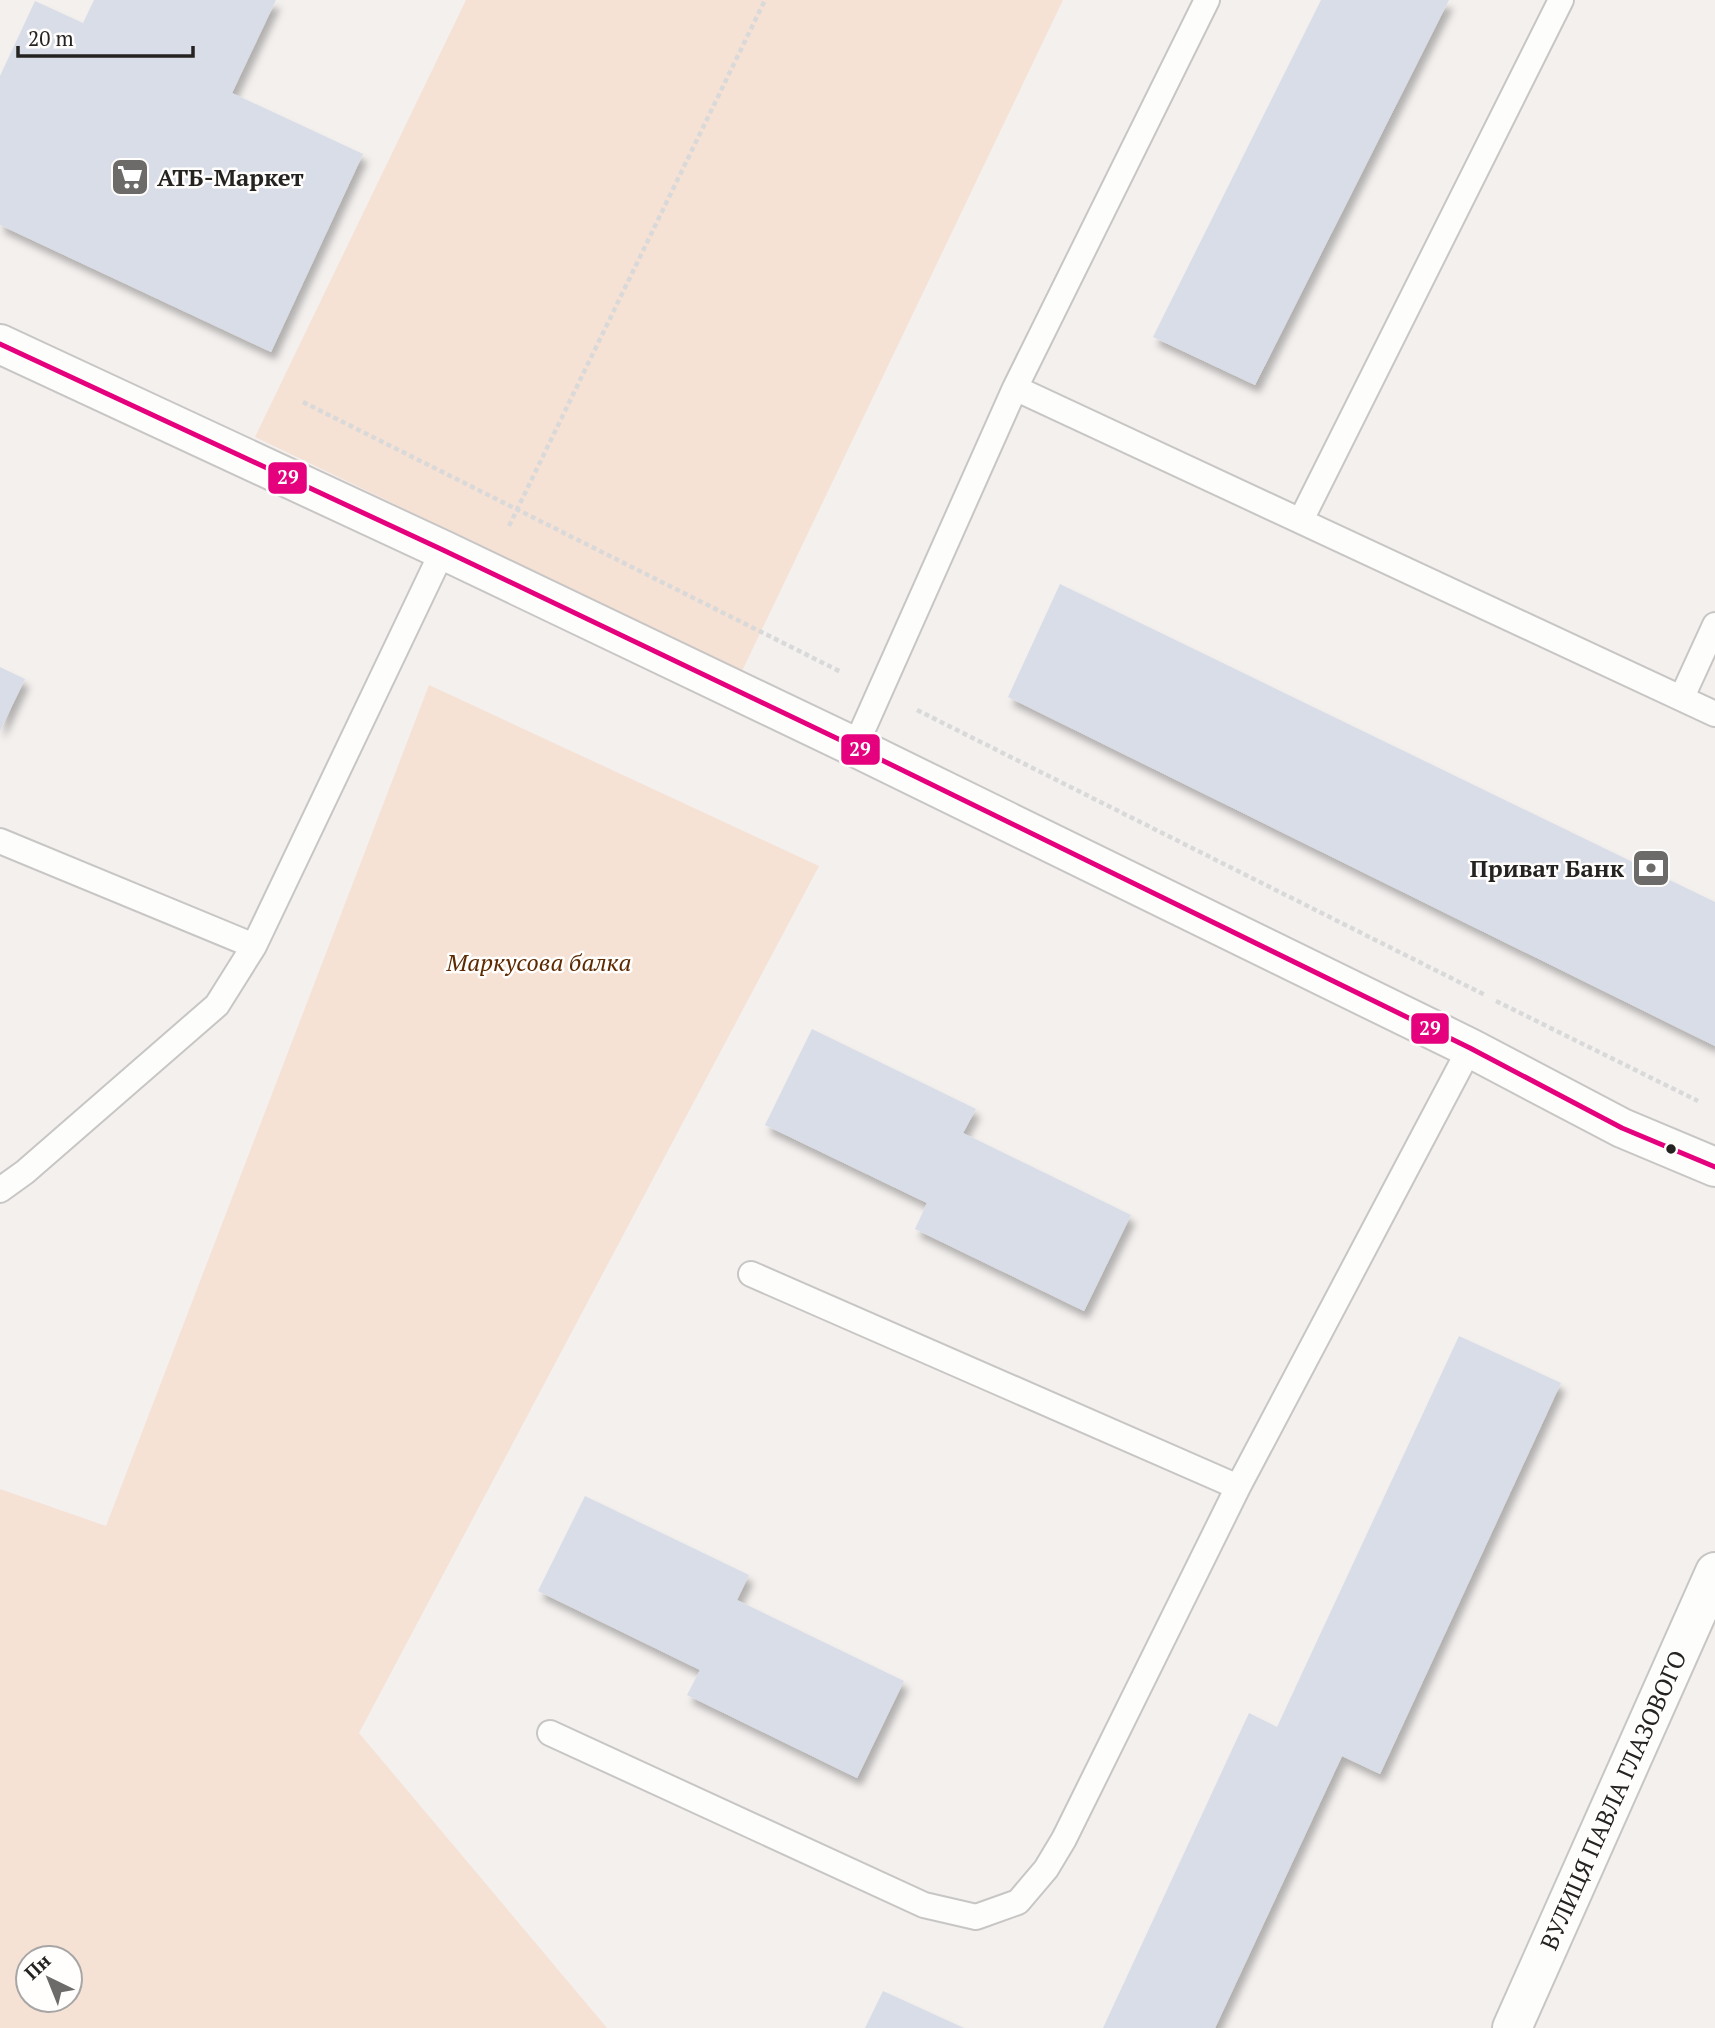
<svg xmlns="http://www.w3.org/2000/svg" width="1715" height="2028" font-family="'PT Serif',serif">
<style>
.green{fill:#f6e2d5;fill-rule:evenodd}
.building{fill:#d9dde7;filter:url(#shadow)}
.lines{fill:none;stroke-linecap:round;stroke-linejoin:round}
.lane-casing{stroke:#c8c6c5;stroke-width:28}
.street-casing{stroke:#c8c6c5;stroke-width:42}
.path{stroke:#dad9d9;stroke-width:4.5;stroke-dasharray:5 3.5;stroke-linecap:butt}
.lane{stroke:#fdfdfc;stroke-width:24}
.street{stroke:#fdfdfc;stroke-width:38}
.bus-1-casing{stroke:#fffefd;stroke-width:10}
.bus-1{stroke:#e5007d;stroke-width:5}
.bus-dot{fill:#242322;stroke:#fffefd;stroke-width:2.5}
.labels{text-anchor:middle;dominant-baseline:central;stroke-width:5;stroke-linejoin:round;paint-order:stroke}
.poi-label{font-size:24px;font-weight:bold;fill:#242322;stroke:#fffefd;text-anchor:start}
.park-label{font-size:24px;font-style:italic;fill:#5d2900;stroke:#fffefd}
.street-label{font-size:24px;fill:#242322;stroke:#fffefd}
.line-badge{stroke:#fffefd;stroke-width:2.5}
.badge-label{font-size:19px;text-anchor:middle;font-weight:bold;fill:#fff}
</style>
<defs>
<filter id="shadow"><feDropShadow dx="4.5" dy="8" stdDeviation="3.5" flood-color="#0004"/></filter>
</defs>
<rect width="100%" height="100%" fill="#f3f0ee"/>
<path class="green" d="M 466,0 L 1063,0 L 742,671 L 255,437 Z
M 429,685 L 819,866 L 359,1733 L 607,2028 L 0,2028 L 0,1489 L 106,1526 ZM 70,1958 L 70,2000 L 28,2000 L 28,1958 Z"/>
<path class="building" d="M 94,0 L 276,0 L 232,93 L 363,154 L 271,352 L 0,225 L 0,76 L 35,1 L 83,23 Z
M 1321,0 L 1449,0 L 1255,385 L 1153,337 Z
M 1060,584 L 1715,902 L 1715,1046 L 1008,697 Z
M 0,667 L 25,679 L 0,731 Z
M 812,1029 L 976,1109 L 963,1133 L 1131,1215 L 1084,1311 L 915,1229 L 927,1203 L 765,1125 Z
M 1459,1336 L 1561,1383 L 1380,1774 L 1342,1756 L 1215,2028 L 1103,2028 L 1249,1713 L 1277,1727 Z
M 585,1496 L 749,1575 L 737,1600 L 904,1681 L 857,1778 L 687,1695 L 700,1670 L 538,1591 Z
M 883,1991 L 964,2028 L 865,2028 Z"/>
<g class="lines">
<defs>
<path id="lane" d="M 1015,388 L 1715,714
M 1301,520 L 1561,0
M 1682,697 L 1715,625
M 855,747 L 1015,388 L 1207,0
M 0,841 L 254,946
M 0,1190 L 25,1172 L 217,1005 L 254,946 L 443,550
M 751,1274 L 1238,1487
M 550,1733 L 924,1905 L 976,1917 L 1018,1902 L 1046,1869 L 1064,1839 L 1238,1487 L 1470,1048"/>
<path id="street" d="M 0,344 L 443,550 L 855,747 L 1470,1048 L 1622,1128 L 1715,1167
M 1512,2028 L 1715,1572"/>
</defs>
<use href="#lane" class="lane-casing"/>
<use href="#street" class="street-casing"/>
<path class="path" d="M 303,402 L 841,672
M 509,526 L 765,0
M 917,710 L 1485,995
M 1496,1001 L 1698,1101"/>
<use href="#lane" class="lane"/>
<use href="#street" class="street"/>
<defs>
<path id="bus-1" d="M 0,344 L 443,550 L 855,747 L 1470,1048 L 1622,1128 L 1715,1167"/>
</defs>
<use href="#bus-1" class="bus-1-casing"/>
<use href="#bus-1" class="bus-1"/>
</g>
<defs>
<symbol id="supermarket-square" viewBox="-11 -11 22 22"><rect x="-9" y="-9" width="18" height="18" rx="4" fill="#6c6b69" stroke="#fffefd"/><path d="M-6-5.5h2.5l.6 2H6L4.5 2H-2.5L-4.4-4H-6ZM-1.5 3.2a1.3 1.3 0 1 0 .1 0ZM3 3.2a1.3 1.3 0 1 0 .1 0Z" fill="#fff"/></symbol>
<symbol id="bank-square" viewBox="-11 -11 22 22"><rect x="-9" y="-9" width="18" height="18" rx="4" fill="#6c6b69" stroke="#fffefd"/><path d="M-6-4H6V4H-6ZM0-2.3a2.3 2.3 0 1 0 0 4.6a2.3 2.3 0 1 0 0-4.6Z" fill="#fff"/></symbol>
</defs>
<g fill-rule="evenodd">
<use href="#supermarket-square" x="108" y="155" width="44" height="44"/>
<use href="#bank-square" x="1629" y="846" width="44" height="44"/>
</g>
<circle class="bus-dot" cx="1671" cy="1149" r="6"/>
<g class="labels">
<g class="poi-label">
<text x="157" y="177">АТБ-Маркет</text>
<text x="1624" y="868" text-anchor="end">Приват Банк</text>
</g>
<g class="park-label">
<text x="539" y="962">Маркусова балка</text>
</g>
<g class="street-label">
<text transform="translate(1613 1800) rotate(-66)">ВУЛИЦЯ ПАВЛА ГЛАЗОВОГО</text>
</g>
</g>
<g class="line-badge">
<rect x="267" y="461" width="41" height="34" rx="7" fill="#e5007d"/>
<rect x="840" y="733" width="41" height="33" rx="7" fill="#e5007d"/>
<rect x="1410" y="1012" width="40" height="33" rx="7" fill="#e5007d"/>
</g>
<g class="badge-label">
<text x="288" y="484">29</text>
<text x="860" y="756">29</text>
<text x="1430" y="1035">29</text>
</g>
<g transform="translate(49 1979) rotate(317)"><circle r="33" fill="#fffefd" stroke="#a7a6a5" stroke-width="2"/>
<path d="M0-5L12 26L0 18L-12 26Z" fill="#6c6b69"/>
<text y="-10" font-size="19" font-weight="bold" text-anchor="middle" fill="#242322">Пн</text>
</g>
<path d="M18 46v10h175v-10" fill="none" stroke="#242322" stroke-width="3.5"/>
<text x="28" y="46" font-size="21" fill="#242322" stroke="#fffefd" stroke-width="5" paint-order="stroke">20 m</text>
</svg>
